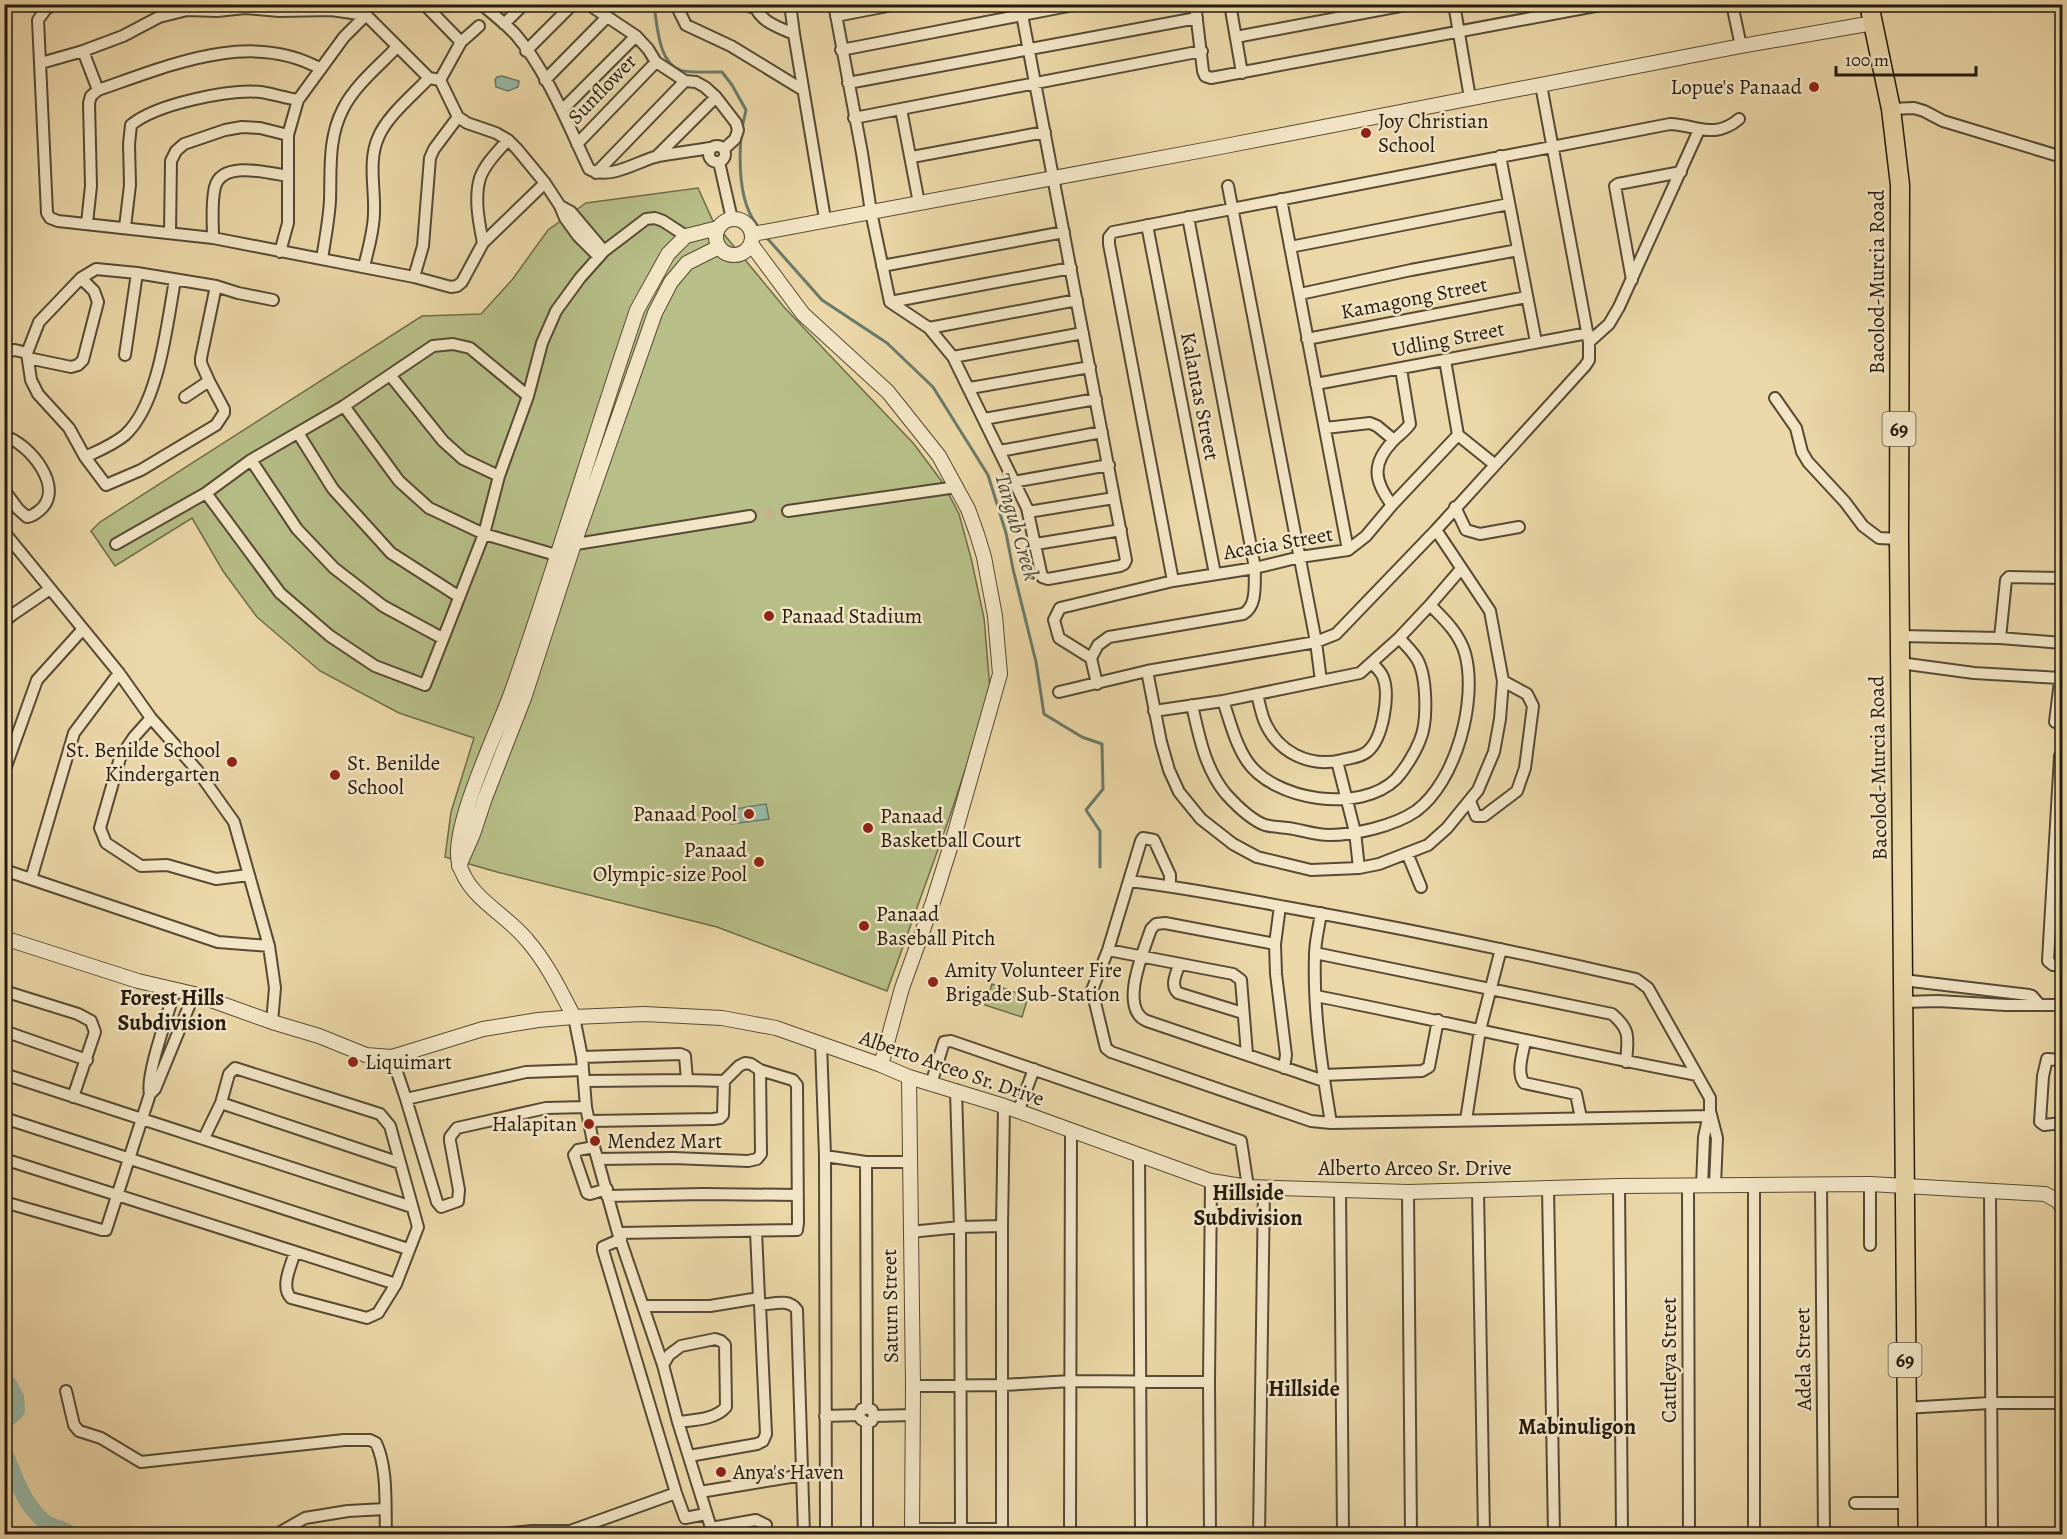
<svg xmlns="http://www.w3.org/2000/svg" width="2067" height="1539" font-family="Alegreya,serif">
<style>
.green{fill:#b7be87;stroke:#6e6c4a;stroke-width:1.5}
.water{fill:#98baa8;stroke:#6a7a6a;stroke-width:1.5}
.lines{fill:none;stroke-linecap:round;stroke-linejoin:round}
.stream{stroke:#6a7a6a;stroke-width:3}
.river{stroke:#98baa8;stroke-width:16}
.minor-tunnel{stroke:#c3b188;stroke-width:10;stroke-dasharray:10 5;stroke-linecap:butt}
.minor-casing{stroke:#564a34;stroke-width:14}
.tertiary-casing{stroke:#564a34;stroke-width:16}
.primary-casing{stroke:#241b0e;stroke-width:21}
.minor{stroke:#f2e5c6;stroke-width:10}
.tertiary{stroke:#f2e5c6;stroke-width:14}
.primary{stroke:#ebd7a7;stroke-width:18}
.poi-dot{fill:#8f2418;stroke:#f2e5c6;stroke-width:2}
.labels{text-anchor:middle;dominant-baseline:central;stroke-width:5;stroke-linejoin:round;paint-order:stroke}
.shield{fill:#f2e5c6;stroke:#625845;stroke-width:1.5}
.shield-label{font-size:20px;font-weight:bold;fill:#241b0e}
.poi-label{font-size:21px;fill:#241b0e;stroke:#f2e5c6;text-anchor:start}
.street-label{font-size:21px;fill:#241b0e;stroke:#f2e5c6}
.water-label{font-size:22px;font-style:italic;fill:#474b3c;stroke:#f2e5c6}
.neighbourhood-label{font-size:22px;font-weight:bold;fill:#241b0e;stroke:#f2e5c6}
</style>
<rect width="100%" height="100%" fill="#ebd7a7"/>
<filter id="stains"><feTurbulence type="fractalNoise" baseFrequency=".00333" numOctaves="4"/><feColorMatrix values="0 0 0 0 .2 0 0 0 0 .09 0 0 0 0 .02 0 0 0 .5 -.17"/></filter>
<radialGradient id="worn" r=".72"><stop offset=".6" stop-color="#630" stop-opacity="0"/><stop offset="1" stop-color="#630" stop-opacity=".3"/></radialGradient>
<path class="green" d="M 698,188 L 713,221 L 784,307 L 914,444 L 943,483 L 959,514 L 971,558 L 984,618 L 990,689 L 988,700 L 950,816 L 887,991 L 717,927 L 497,872 L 445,857 L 451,812 L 474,738 L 399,713 L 320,671 L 257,617 L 223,571 L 192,518 L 115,566 L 91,531 L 100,522 L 422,316 L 481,314 L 512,280 L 548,230 L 586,203 Z
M 992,984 L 1028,997 L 1022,1017 L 985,1005 Z"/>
<path class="water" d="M 502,76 L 519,81 L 518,87 L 508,91 L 496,87 L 495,80 L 497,77 Z
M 766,804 L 769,819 L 731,824 L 729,810 Z"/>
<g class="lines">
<path class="stream" d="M 644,4 L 654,7 C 658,27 658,62 680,70 C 686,73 713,72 722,72 L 732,85 L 746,110 L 742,128
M 741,135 C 739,162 739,203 757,225
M 767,238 L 822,300 L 887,343 L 933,387 L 988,475 L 1006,533 L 1013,569 L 1036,662 L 1044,714 L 1082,737 L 1102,744 L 1103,789 L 1086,810 L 1100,831 L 1100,867"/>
<path class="river" d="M 4,1384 L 9,1384 L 16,1397 L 17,1411 L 4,1422
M 4,1451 C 14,1474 24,1506 45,1522 C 53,1528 63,1527 70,1534"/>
<path class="minor-tunnel" d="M 750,516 L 788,511"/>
<defs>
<path id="minor" d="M 54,4 L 46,9 L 38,20 L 47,213 L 50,218 L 58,221 L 213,238 L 414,277 L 451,287 L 457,286 L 462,282 L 483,243 L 545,183
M 424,4 L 461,42
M 481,4 C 493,14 506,24 516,35 C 547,71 569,127 589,169 C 609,181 638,161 658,156 C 675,153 693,151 710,148
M 588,4 L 636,36 L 648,49 L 656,62 L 685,81 L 696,82 L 705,87 L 716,97 L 736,123 L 738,130 L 735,139 L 724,149
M 681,4 L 679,11 L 686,25 L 731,46 L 803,90
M 742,4 L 755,8
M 754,4 C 760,22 778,27 794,34 L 825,219
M 790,4 L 794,34
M 834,4 L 862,153 L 871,212 L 890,302 L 929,328 L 953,357 L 1027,508 L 1042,577 L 1048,579 L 1120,566 L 1124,564 L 1126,560 L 1020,4
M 1195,4 L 1203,71 L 1205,76 L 1211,78 L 1606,4
M 1230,4 L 1242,73
M 1454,4 L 1470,98
M 1732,4 L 1741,46
M 836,16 L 898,4
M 504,24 L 524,4
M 1236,37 L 1411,4
M 841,50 L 1079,4
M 83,51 L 98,90
M 526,51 L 573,4
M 41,63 L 83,51 L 123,36 L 159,17 L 187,10 L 217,11 L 245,8 L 279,11 L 331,10 L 366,15 L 429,78 L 440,80 L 458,117 L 467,123 L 496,133 L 508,140 L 517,149 L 545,183 L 560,206 L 565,218 L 578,236 L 599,257
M 440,80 L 461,42 L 479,26
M 545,80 L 607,17
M 848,83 L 1197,18
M 901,109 L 919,203
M 1891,109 L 1914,108 L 1924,111 L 1943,121 L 2062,157
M 562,110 L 636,36
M 854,118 L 1202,51
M 577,144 L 656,62
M709 154a8 8 0 1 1 16 0a8 8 0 1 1-16 0Z
M 1500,156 L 1536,342
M 656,157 L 716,97
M 912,157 L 1045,132
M 719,162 L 732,219
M 596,173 L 685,81
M 1228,186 L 1316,642 L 1321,681
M 1281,199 L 1348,550
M 560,206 L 571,212 L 604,251
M 87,223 L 91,186 L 89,103 L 91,96 L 98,90 C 168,66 250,29 321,69
M 1147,225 L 1215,574
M 125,227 L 130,185 L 129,144 L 131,125 C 156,104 229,89 261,92 C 273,94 286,98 298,100
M 170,233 L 171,161 L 176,151 L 184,144 L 225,130 L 242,127 L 260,128 L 288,135
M 213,238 C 213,222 211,203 215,187 C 222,160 269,173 288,176
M 483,243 C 479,223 474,198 480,178 C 485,164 498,151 508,140
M 1290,247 L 1509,204
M 280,252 L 288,223 L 288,135 L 298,100 L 344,37 L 366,15 L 366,4
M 322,259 C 325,239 329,220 330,200 C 331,169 328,138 343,109 C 355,85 379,66 397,47
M 882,266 L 1064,232
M 364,267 C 368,249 374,231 374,212 C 375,188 368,161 378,138 C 386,117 413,95 429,78
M 414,277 L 423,246 L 430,158 L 434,149 L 458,117
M 1632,280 L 1615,186 L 1618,184 L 1681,172
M 1300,294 L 1411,270 L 1518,250
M 890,302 L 1071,268
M 929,328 L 1077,300
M 1307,339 L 1527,297
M 1589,342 L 1609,324 L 1619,307 L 1699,130
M 4,352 L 15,350 L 27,353 L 31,380 L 38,394 L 69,428 L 85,457 L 106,485 L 141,470 L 216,425 L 224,413 L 224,409 L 209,381
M 27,353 L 39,322 L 81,278 L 96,269 L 137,273 L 216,286 L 238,293 L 273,300
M 125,355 L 137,273
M 953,357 L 1083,333
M 28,358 L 71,367 L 78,365 L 83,360 L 98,302 L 94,291 L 81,278
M 390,375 L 443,441 L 463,459 L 499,476
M 1316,384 L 1588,333
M 970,388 L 1090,367
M 185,397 L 209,381 L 201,363 L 201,358 L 216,286
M 1775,398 L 1796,428 L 1802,452 L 1808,462 L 1845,502 L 1863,526 L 1879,538 L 1899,539
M 344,406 L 399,481 L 429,508 L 484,534 L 556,555
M 984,419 L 1096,399
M 1325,428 L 1370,423 L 1377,426 L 1394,440
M 298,433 L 333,489 L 391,553 L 458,596
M 1458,435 L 1494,464
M 4,436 C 29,443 66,488 40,510 C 35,514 33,516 27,517 L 18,509 L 4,490
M 1000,451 L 1102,432
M 85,457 C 98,451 113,445 125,435 C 159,404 167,324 175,280
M 251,460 L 297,529 L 334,568 L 383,606 L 442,638
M 1013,482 L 1109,465
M 206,493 L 280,593 L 330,636 L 375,666 L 425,685 L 484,534 L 499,476 L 528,396 L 542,343 L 556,311 L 580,278 L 604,251 L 646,219 L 655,218 L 663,221 L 686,236
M 1392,505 C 1374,481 1371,464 1393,441 C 1399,435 1405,431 1410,424 L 1401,369
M 1455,507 L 1466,530 L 1480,534 L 1519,527
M 788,511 L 957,487
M 1028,512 L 1114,498
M 4,532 L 119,673 L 151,718 L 197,770 L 234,822 L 269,946 L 275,988 L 272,1022
M 116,544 L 206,493 L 251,460 L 344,406 L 433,346 L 453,344 L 470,348 L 528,396
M 1036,544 L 1121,530
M 570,545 L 750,516
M 1173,581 L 1109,244 L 1109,237 L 1113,232 L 1670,124 C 1697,125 1714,140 1739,119
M 4,622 L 12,615 L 50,589
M 1900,636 L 2000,638 L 2062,643
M 2000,638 L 2006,580 L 2009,577 L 2062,578
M 1091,658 L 1098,645 L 1109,637 L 1243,614 C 1258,606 1254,583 1255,568 L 1188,217
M 1900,663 L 1974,673 L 2060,678
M 1147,671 L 1161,742 L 1169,770 L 1179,792 L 1201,819 L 1233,844 L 1257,857 L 1311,870 L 1359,868 L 1379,864 L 1428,845 L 1447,828 L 1478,790 L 1494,752 L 1500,719 L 1503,681 L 1490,611 L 1436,530
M 1097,684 L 1091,658 L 1059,638 L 1054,620 L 1060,608 L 1173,581 L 1255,568 L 1300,557 L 1348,550 L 1366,536 L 1392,505 L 1458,435 L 1445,360
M 1059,692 L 1147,671 L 1316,642 L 1336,634 L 1436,530 L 1585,366 L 1589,360 L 1589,342 L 1541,85
M 1257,694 C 1259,702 1261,712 1264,720 C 1277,752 1309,768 1342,760 C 1350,758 1362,757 1368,751 C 1383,738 1390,695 1383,677 C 1381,672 1376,667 1372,663
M 1223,701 C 1230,721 1235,743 1247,761 C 1274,801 1360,814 1396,779 C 1405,769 1415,753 1420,740 C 1428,722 1427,676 1417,659 C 1412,651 1405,644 1399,638
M 1192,705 C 1199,736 1205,769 1226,794 C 1236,805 1251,820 1265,825 C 1272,827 1281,827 1288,828 C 1302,830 1315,835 1329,835 C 1355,835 1394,826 1416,811 C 1456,782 1478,700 1465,653 C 1459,633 1444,619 1430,605
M 1154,711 L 1223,701 L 1360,673 L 1399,638 L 1430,605 L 1461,569
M 151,718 L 134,737 L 120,758 L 100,828 L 106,843 L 141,866 L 167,865 L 216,879 L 249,875
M 2055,722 L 2062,665
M 2062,754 L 2060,756 L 2048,961 L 2053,965 L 2062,965
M 1337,761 L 1355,832 L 1359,868
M 4,772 L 37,680 L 83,629
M 1470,801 L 1476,816 L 1484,816 L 1517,791 L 1525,768 L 1533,706 L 1527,694 L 1503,681
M 1407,853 L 1421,887
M 4,870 L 218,942 L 269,946
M 31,879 L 74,733 L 119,673
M 1129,881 C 1183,887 1237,898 1291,908 C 1407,929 1522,953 1636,979 L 1648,988 L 1710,1098 L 1710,1111 L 1717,1138 L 1715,1185
M 1170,885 L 1170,875 L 1154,840 L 1143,838 L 1141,841 L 1108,950 L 1092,990 L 1104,1040 L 1106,1048 L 1111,1052 L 1311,1121 L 1331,1123 L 1711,1116
M 1280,906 L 1275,944 L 1276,974 L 1286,1055 L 1284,1068
M 1321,913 C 1319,927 1315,941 1315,955 C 1313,1011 1322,1069 1331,1123
M 1275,944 L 1165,923 L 1156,924 L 1151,929 C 1144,950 1118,1009 1147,1021 L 1324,1081
M 1108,950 L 1233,974 L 1241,980 L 1247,1054
M 1315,953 L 1612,1014 C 1631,1030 1628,1038 1626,1062
M 1179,965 C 1176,975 1170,985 1178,993 L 1243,1013
M 1903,980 L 2029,995 L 2032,996 L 2040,1005
M 4,991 L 78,1014 L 91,1021 L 95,1032 L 73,1097
M 1316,996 C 1443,1021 1569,1051 1697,1075
M 1903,1002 L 1938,1001 L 2006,1005 L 2062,1005
M 574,1017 L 582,1057 L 586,1107 L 594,1147 L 618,1233
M 4,1031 L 87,1060
M 1525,1041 C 1523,1053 1516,1072 1524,1083 L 1576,1094 L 1581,1118
M 821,1043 L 825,1156 L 826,1534
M 392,1057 L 406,1099
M 582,1057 L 680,1054 L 685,1056 L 687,1080 L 724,1081 L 739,1066 L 745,1063 L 751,1064 L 760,1070 L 793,1080 L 797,1085 L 798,1223 L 797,1230 L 618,1233 L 663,1365 L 678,1422 L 713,1534
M 2062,1060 L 2047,1059 L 2043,1076 L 2040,1122 L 2044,1125 L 2062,1123
M 583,1070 L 526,1072 L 406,1099 L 437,1202 L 441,1207 L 458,1201 L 459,1190 L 450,1141 L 450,1137 L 457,1128 L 546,1108 L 586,1107
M 4,1074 L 412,1207
M 1324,1075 L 1422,1071 L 1429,1067 L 1438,1020
M 585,1081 L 687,1080
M 931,1084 L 944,1042 L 951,1041 L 1241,1141 L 1248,1187
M 956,1090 L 960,1227 L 961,1528
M 150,1094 C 145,1076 169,1012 175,990
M 221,1103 L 400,1163
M 1018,1112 L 1034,1069
M 4,1118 L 408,1249
M 1466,1120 L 1480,1030 L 1501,949
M 590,1121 L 713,1119 L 720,1118 L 723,1115 L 724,1081
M 204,1138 L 221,1103 L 229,1074 L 235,1068 L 380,1114 L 390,1126 L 418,1227 L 396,1284 L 378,1313 L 367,1318 L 291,1298 C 280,1287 291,1266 295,1252
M 594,1147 L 578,1150 L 574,1155 L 587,1193 L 590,1194 L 607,1189
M 1139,1154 L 1141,1534
M 825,1156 L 866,1162 L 910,1162
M 4,1159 L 396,1284
M 598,1159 L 673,1158 L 748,1161 L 757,1159 L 761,1154 L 760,1070
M 866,1162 L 867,1408
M 1821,1184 L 1824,1534
M 1619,1186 L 1622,1534
M 1688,1186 L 1689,1534
M 1702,1186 L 1704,1137 L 1709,1114
M 1548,1188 L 1554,1534
M 1340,1189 L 1343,1534
M 1478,1190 L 1484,1534
M 1990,1191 L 1992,1534
M 1408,1192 L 1411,1534
M 607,1196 L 703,1194 L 798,1195
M 4,1202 L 102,1230 L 106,1230 L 150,1094 L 155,1089 L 194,994
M 756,1231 L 759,1298
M 910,1232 L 960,1227 L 1002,1226
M 621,1239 L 603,1247 L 603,1250 L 676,1493 L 685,1518 L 706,1514
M 1870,1245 L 1870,1184
M 644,1306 L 710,1306 L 759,1298 L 760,1305 C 773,1304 789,1298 797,1310 L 804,1534
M 663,1365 L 669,1355 L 681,1346 L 715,1339 L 721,1341 L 725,1345 L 726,1407 C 715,1420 693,1420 678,1422
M 913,1386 L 1003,1385 L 1071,1381 L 1209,1382
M 66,1391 L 74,1425 L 79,1431 L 101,1438 L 141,1462 L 344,1440 L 370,1440 L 376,1443 C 388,1468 385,1507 386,1534
M 1905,1408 L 1990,1403 L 2062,1403
M 825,1416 L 859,1415
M 874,1416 L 872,1410 L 867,1408 L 862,1409 L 859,1415 L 861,1419 L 867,1423 L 872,1421 L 874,1416 L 912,1415
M 867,1423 L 867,1534
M 689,1456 L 757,1444 L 763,1441 L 766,1434 L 760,1305
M 700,1492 L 803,1475
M 1855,1503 L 1907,1503
M 711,1528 L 756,1520 L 766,1525 L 766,1534
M 912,1529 L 1002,1529
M 4,1533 L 5,1534
M 277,1534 L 305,1518 L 348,1511 L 385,1509
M 502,1534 L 532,1531 L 570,1531 L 676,1493
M 1002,1534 L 1002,1226 L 1004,1106
M 1070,1534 L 1071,1131
M 1210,1534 L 1209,1382 L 1211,1181
M 1259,1534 L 1264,1188
M 1754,1534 L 1754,1185
M 2062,1534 L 2062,1324"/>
<path id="tertiary" d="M716 237a18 18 0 1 1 36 0a18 18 0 1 1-36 0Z
M 753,234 L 1220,147 L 1741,46 L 1873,23
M 751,244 L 803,314 L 888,392 L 939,456 L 968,509 L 977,534 L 984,557 L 995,616 L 1000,674 L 956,829 L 933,902 L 902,988 L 881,1065
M 459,866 L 473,834 L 485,798 L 524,698 L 574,544 L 655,313 L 671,282 L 687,263 L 719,247
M 4,938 L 138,981 L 194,994 L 272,1022 L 319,1036 L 366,1055 L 392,1057 L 483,1029 L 538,1020 L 574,1017 L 644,1014 L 722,1018 L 776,1028 L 881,1065 L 909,1077 L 1004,1106 L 1211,1181 L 1248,1187 L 1408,1192 L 1619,1186 L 1870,1184 L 2045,1194 L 2058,1201 L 2062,1207
M 574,1017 C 560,990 547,963 527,940 C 505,913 468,898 459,863 C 450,828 499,728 512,691 C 556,565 594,437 637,310 L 668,254 L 686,236 L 718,228
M 909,1077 L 913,1386 L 912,1534"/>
<path id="primary" d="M 1869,4 L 1891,109 L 1900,185 L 1899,539 L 1908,1534"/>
</defs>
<use href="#minor" class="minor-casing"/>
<use href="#tertiary" class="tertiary-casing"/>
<use href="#primary" class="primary-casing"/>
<use href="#minor" class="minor"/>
<use href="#tertiary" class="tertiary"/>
<use href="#primary" class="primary"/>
</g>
<g class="poi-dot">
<circle cx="1814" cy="87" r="6"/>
<circle cx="1366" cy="133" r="6"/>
<circle cx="769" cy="616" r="6"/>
<circle cx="232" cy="762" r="6"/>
<circle cx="335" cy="775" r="6"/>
<circle cx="749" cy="814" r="6"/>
<circle cx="868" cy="828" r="6"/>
<circle cx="759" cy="862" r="6"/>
<circle cx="864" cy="926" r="6"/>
<circle cx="933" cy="982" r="6"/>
<circle cx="353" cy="1062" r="6"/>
<circle cx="589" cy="1124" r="6"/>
<circle cx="595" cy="1141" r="6"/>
<circle cx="721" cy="1472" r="6"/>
</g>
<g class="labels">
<g class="shield">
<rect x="1882.5" y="412" width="33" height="34" rx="4.5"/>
<rect x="1888.5" y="1343" width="33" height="34" rx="4.5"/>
</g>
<g class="shield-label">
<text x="1899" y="429">69</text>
<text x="1905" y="1360">69</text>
</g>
<g class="poi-label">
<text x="1802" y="87" text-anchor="end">Lopue's Panaad</text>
<text x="1378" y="121">Joy Christian<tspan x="1378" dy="24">School</tspan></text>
<text x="781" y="616">Panaad Stadium</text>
<text x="220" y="750" text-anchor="end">St. Benilde School<tspan x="220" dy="24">Kindergarten</tspan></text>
<text x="347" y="763">St. Benilde<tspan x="347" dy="24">School</tspan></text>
<text x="737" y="814" text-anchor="end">Panaad Pool</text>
<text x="880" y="816">Panaad<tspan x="880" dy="24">Basketball Court</tspan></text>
<text x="747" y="850" text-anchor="end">Panaad<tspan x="747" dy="24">Olympic-size Pool</tspan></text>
<text x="876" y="914">Panaad<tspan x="876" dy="24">Baseball Pitch</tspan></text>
<text x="945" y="970">Amity Volunteer Fire<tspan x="945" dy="24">Brigade Sub-Station</tspan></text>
<text x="365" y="1062">Liquimart</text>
<text x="577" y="1124" text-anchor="end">Halapitan</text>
<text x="607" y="1141">Mendez Mart</text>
<text x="733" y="1472">Anya's Haven</text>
</g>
<g class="street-label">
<text transform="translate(602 89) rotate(-46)">Sunflower</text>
<text transform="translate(1877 282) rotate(-90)">Bacolod-Murcia Road</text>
<text transform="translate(1414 298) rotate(-11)">Kamagong Street</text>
<text transform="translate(1448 339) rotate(-11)">Udling Street</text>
<text transform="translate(1200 396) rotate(79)">Kalantas Street</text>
<text transform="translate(1278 543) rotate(-10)">Acacia Street</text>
<text transform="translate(1878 768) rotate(-91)">Bacolod-Murcia Road</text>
<text transform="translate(952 1068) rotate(19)">Alberto Arceo Sr. Drive</text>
<text x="1415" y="1168">Alberto Arceo Sr. Drive</text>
<text transform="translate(890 1306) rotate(-91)">Saturn Street</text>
<text transform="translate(1803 1359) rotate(-91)">Adela Street</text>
<text transform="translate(1669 1360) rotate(-90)">Cattleya Street</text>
</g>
<g class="water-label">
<text transform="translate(1017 527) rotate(74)">Tangub Creek</text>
</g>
<g class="neighbourhood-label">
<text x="172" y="998">Forest Hills<tspan x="172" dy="25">Subdivision</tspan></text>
<text x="1248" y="1193">Hillside<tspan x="1248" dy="25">Subdivision</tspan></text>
<text x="1304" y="1389">Hillside</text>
<text x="1577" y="1427">Mabinuligon</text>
</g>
</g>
<rect width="2067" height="1539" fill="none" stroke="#ebd7a7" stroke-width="24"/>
<rect x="6" y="6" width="2055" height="1527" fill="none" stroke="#241b0e" stroke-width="3"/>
<rect x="12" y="12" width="2043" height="1515" fill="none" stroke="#241b0e" stroke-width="1.5"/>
<path d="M1836 66v9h140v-9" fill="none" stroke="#241b0e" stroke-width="3"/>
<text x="1845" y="66" font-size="18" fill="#241b0e" stroke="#f2e5c6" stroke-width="4.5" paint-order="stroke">100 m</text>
<rect width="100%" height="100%" filter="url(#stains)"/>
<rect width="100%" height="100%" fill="url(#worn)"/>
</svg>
